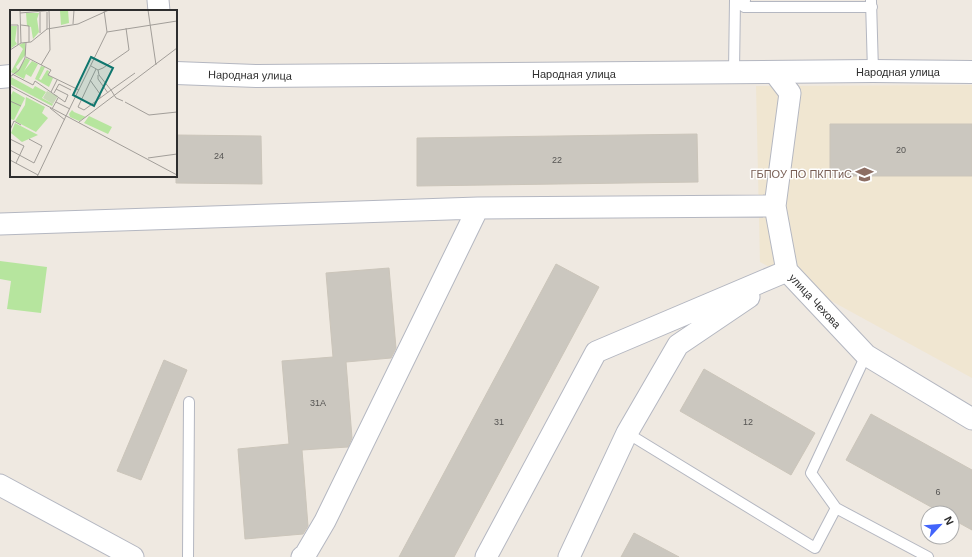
<svg xmlns="http://www.w3.org/2000/svg" width="972" height="557" font-family="Arial,sans-serif">
<style>
.education{fill:#f0e6d1}
.green{fill:#b6e59e}
.building{fill:#cbc7bf;stroke:#cbc5ba}
.lines{fill:none;stroke-linecap:round;stroke-linejoin:round}
.lane-casing{stroke:#b4b7c1;stroke-width:12}
.street-casing{stroke:#b4b7c1;stroke-width:23}
.secondary-casing{stroke:#b4b7c1;stroke-width:24}
.lane{stroke:#fff;stroke-width:10}
.street{stroke:#fff;stroke-width:21}
.secondary{stroke:#fff;stroke-width:22}
.labels{text-anchor:middle;dominant-baseline:central;stroke-width:3;stroke-linejoin:round;paint-order:stroke}
.number-label{font-size:9px;fill:#555452}
.street-label{font-size:11px;fill:#2e2e2e;stroke:#fff}
.education-label{font-size:11px;fill:#785e54;stroke:#fff;text-anchor:end}
.inset-road{fill:none;stroke:#a29e99;stroke-width:1}
.view{fill:#0f766e;fill-opacity:0.15;stroke:#0f766e;stroke-width:2}
.inset-edge{fill:none;stroke:#2e2e2e;stroke-width:2}
</style>
<rect width="100%" height="100%" fill="#efe9e1"/>
<path class="education" d="M 972,85 L 972,378 L 760,262 L 756,86 Z"/>
<path class="green" d="M 0,261 L 47,267 L 41,313 L 7,309 L 11,281 L 0,279 Z"/>
<path class="building" d="M 830,124 L 972,124 L 972,176 L 830,176 Z
M 697,134 L 698,182 L 417,186 L 417,138 Z
M 176,135 L 261,136 L 262,184 L 176,183 Z
M 556,264 L 599,287 L 454,557 L 399,557 Z
M 389,268 L 396,348 L 391,358 L 346,362 L 352,438 L 348,447 L 302,450 L 308,526 L 303,534 L 245,539 L 238,449 L 289,444 L 282,361 L 333,357 L 326,273 Z
M 164,360 L 187,370 L 141,480 L 117,471 Z
M 704,369 L 815,433 L 791,475 L 680,411 Z
M 871,414 L 972,470 L 972,530 L 952,519 L 952,513 L 942,513 L 846,460 Z
M 634,533 L 679,557 L 621,557 Z"/>
<g class="lines">
<defs>
<path id="lane" d="M 745,0 L 744,7 L 872,7
M 871,1 L 873,71
M 734,72 L 735,0
M 627,433 L 815,548 L 836,508 L 928,557
M 836,508 L 811,473 L 866,355
M 188,557 L 189,402"/>
<path id="street" d="M 158,0 L 159,11
M 774,72 L 790,93 L 775,206 L 787,271 L 866,355 L 972,419
M 0,224 L 478,208 L 775,206
M 0,485 L 133,557
M 302,557 L 305,555 L 325,521 L 478,208
M 486,557 L 596,352 L 787,271
M 569,557 L 627,433 L 678,345 L 749,297"/>
<path id="secondary" d="M 176,73 L 257,76 L 873,71 L 972,72
M 0,77 L 11,76"/>
</defs>
<use href="#lane" class="lane-casing"/>
<use href="#street" class="street-casing"/>
<use href="#secondary" class="secondary-casing"/>
<use href="#lane" class="lane"/>
<use href="#street" class="street"/>
<use href="#secondary" class="secondary"/>
</g>
<defs>
<symbol id="university-bare" viewBox="-9 -9 18 18"><path d="M0-5L7-2L0 1L-7-2ZM-4 1L0 2.5L4 1V4Q0 6-4 4Z" fill="#8d6e63" stroke="#fff" stroke-width="2.5" paint-order="stroke"/></symbol>
</defs>
<g fill-rule="evenodd">
<use href="#university-bare" x="852" y="162" width="25" height="25"/>
</g>
<g class="labels">
<g class="number-label">
<text x="901" y="150">20</text>
<text x="219" y="156">24</text>
<text x="557" y="160">22</text>
<text x="318" y="403">31А</text>
<text x="499" y="422">31</text>
<text x="748" y="422">12</text>
<text x="938" y="492">6</text>
</g>
<g class="street-label">
<text x="898" y="72">Народная улица</text>
<text x="574" y="74">Народная улица</text>
<text transform="translate(250 75) rotate(1)">Народная улица</text>
<text transform="translate(815 301) rotate(47)">улица Чехова</text>
</g>
<g class="education-label">
<text x="852" y="174">ГБПОУ ПО ПКПТиС</text>
</g>
</g>
<g transform="translate(10 10)">
<rect width="167" height="167" fill="#efe9e1"/>
<path d="M 46,0 L 58,0 L 59,13 L 51,15 L 50,1 ZM 16,3 L 29,3 L 27,9 L 29,22 L 23,29 L 21,17 L 17,16 ZM 0,16 L 7,16 L 5,31 L 7,34 L 0,39 ZM 15,32 L 16,44 L 6,57 L 8,60 L 16,48 L 20,50 L 14,61 L 22,51 L 28,54 L 21,67 L 16,64 L 14,69 L 1,62 L 13,39 L 9,35 ZM 31,56 L 35,57 L 29,69 L 31,70 L 37,60 L 39,61 L 38,65 L 43,68 L 39,77 L 25,69 ZM 1,67 L 23,79 L 25,76 L 36,82 L 32,88 L 43,94 L 42,96 L 0,74 ZM 3,81 L 15,88 L 4,110 L 0,109 L 0,87 ZM 16,87 L 35,97 L 32,103 L 38,108 L 26,122 L 5,111 L 15,95 ZM 62,100 L 64,102 L 76,107 L 69,111 L 60,107 L 59,104 ZM 79,106 L 102,117 L 98,124 L 74,113 ZM 5,113 L 28,125 L 12,132 L 1,123 Z" fill="#b6e59e"/>
<path d="M 37,81 L 48,86 L 43,94 L 33,88 Z" fill="#c8d9b8"/>
<path class="inset-road" d="M 10,0 L 11,33M 138,0 L 146,55M 30,2 L 30,23M 37,2 L 37,19M 10,3 L 45,0M 63,14 L 64,0M 0,15 L 8,15 L 8,35M 11,15 L 19,16 L 19,32M 97,22 L 167,11M 0,40 L 11,33 L 21,32 L 37,19 L 68,14 L 99,0M 16,47 L 41,60 L 38,65 L 69,80M 31,55 L 40,40 L 39,0M 81,56 L 88,60 L 93,58 L 119,40 L 116,18M 86,59 L 68,97 L 74,100 L 101,80 L 106,88 L 113,91M 88,60 L 89,65 L 101,80 L 125,63M 2,64 L 23,75 L 25,71 L 55,92 L 58,85 L 46,79M 88,65 L 88,69 L 98,83M 0,67 L 9,60 L 15,48 L 16,32M 80,70 L 90,84 L 90,88M 0,76 L 167,165M 41,82 L 47,70M 44,83 L 49,74 L 61,80M 0,91 L 11,96M 46,92 L 60,99M 115,92 L 139,105 L 167,102M 40,98 L 55,110M 42,99 L 48,88M 56,106 L 97,22 L 94,0M 69,112 L 167,38M 0,120 L 4,111 L 11,115M 0,129 L 14,136 L 6,153M 0,140 L 24,153 L 32,136 L 19,129M 138,148 L 167,144M 0,150 L 28,165M 27,167 L 56,106"/>
<path class="view" d="M 81,47 L 103,58 L 84,96 L 63,85 Z"/>
<rect width="167" height="167" class="inset-edge"/>
</g>
<g transform="translate(940 525) rotate(64)"><circle r="19" fill="#ffffff" stroke="#ababab"/>
<path d="M0-3L7 15L0 10L-7 15Z" fill="#4264fb"/>
<text y="-6" font-size="11" font-weight="bold" text-anchor="middle" fill="#2e2e2e">N</text>
</g>
</svg>
